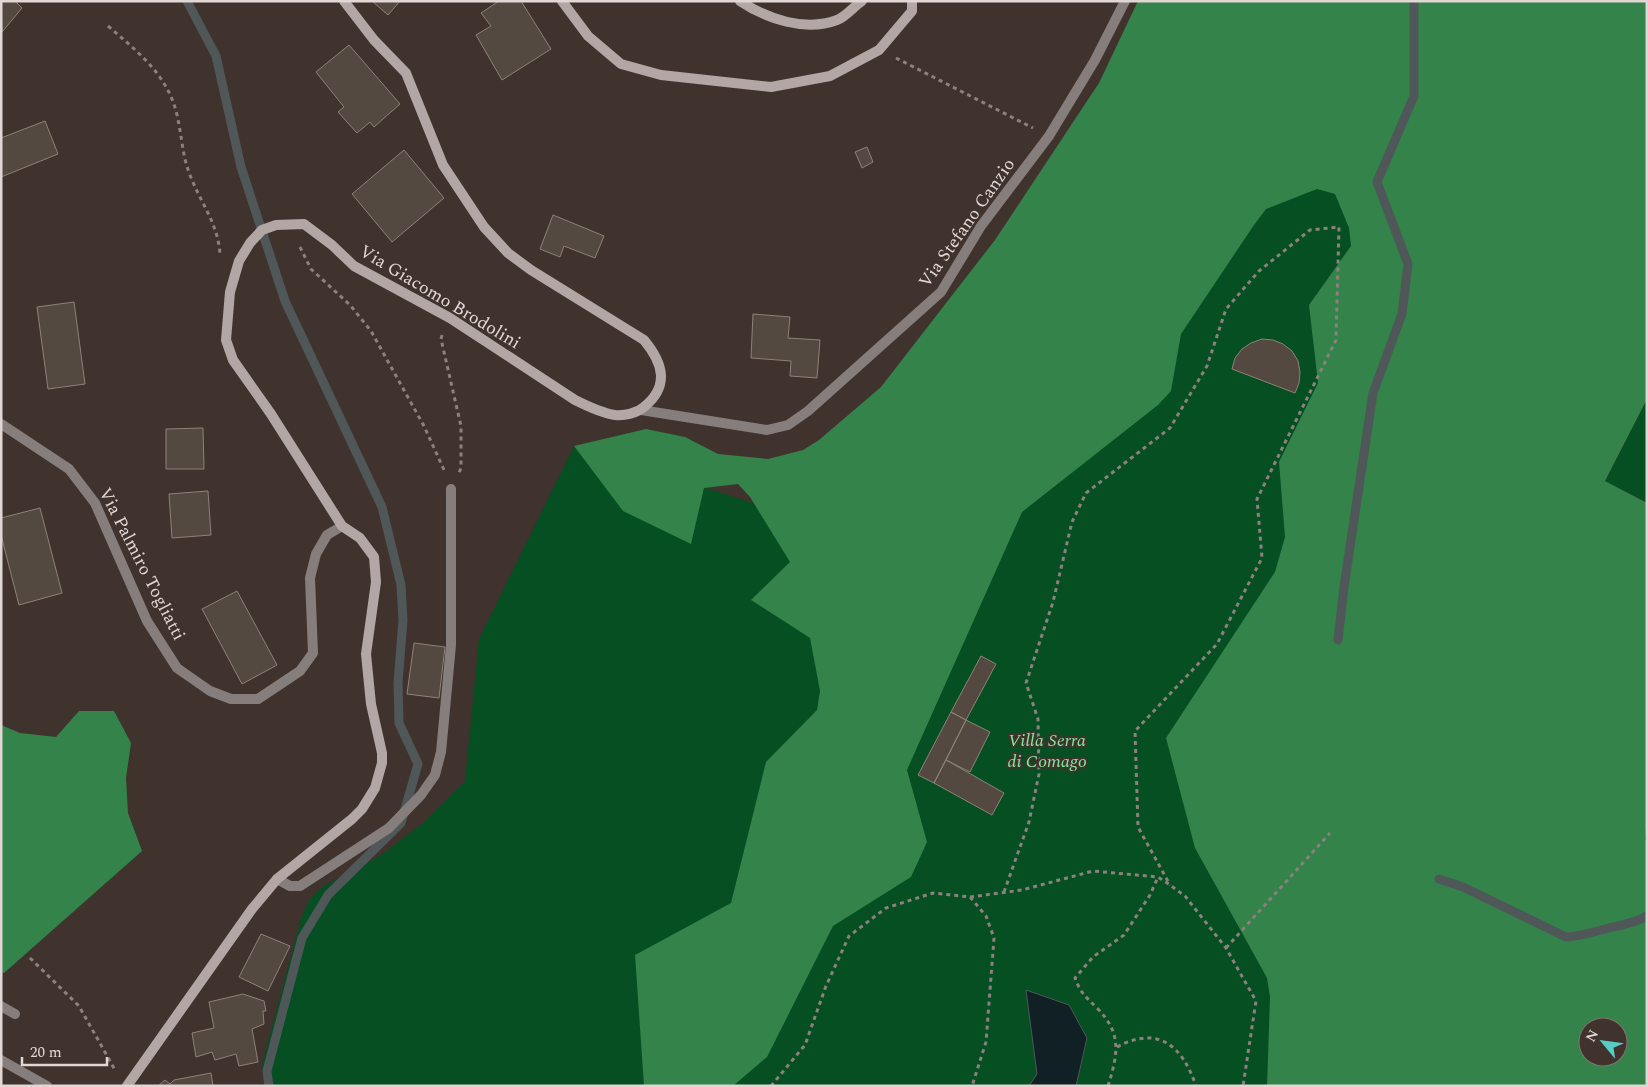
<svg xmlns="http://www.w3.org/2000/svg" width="1648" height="1087" font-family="Spectral,serif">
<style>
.green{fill:#054f22}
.forest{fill:#33834a;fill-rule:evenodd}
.water{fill:#102024;stroke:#4f5759}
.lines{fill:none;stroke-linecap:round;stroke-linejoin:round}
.stream{stroke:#4f5759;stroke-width:9}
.building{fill:#544940;stroke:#8e8278}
.path{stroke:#8c817d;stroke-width:3;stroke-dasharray:4 4;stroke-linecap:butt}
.lane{stroke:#867e7c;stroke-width:10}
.street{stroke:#867e7c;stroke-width:10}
.secondary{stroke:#b2a7a4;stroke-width:10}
.labels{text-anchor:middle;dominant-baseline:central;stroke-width:4;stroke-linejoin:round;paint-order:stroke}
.street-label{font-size:18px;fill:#e1d8d5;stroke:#40332e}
.park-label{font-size:18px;font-style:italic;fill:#82ea9a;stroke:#40332e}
</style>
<rect width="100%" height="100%" fill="#40332e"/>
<path class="green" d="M 1358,137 L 1422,1086 L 265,1086 L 262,1065 L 301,918 L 309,900 L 322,887 L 380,856 L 424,822 L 465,781 L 479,639 L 574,446 L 772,509 Z
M 1647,399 L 1647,502 L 1605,482 Z"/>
<path class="forest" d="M 1138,1 L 1647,1 L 1647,399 L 1605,481 L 1647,503 L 1647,818 L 1645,839 L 1647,841 L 1647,1086 L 1267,1086 L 1270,997 L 1267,978 L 1195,848 L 1166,738 L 1275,572 L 1285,537 L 1279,462 L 1318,383 L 1309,305 L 1351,246 L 1349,228 L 1335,194 L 1317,189 L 1266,209 L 1254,225 L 1181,334 L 1171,391 L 1158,405 L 1022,512 L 907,770 L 927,842 L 911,877 L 833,926 L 767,1057 L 733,1086 L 644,1086 L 635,955 L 731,903 L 766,762 L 817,710 L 820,691 L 810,638 L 751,600 L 790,562 L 750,497 L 738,484 L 704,488 L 691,544 L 623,511 L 574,446 L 646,429 L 685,437 L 718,454 L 768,459 L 803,450 L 819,440 L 881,387 L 995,240 L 1099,83 ZM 1588,1027 L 1618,1027 L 1618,1057 L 1588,1057 Z
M 79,711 L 114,711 L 131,743 L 126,778 L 128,813 L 142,851 L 4,973 L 1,972 L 1,725 L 20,733 L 56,737 Z"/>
<path class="water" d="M 1026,990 L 1069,1005 L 1087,1038 L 1076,1086 L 1029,1086 L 1037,1074 Z"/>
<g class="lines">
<path class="stream" d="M 187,1 L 216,56 L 241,167 L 285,301 L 382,507 L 401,585 L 403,620 L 398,683 L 399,723 L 418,764 L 401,823 L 328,895 L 302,938 L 267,1071 L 269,1086
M 1338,640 L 1344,587 L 1373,393 L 1402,314 L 1408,264 L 1377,182 L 1414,96 L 1414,1
M 1439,879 L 1463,887 L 1566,937 C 1583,936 1597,931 1613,927 C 1626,924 1635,923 1647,916"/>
</g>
<path class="building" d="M 1,1 L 15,1 L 22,8 L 2,32 Z
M 372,1 L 400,1 L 388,15 Z
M 499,1 L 521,1 L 551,49 L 502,80 L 476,35 L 491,26 L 481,13 Z
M 349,45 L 400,104 L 374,127 L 370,122 L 357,133 L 338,112 L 344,107 L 316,72 Z
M 45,121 L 58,154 L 1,177 L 1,138 Z
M 867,147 L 873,162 L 862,168 L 855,152 Z
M 404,150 L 444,198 L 392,242 L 352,194 Z
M 553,215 L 604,236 L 595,258 L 564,246 L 560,257 L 540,249 Z
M 74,302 L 85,384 L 48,389 L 37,307 Z
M 753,314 L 790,317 L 788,338 L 820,340 L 817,378 L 790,376 L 791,361 L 751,358 Z
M 1262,339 L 1273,340 L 1283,344 L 1292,351 L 1298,361 L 1300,372 L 1299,383 L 1295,393 L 1232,369 L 1235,358 L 1242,349 L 1251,343 Z
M 203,428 L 204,469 L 166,469 L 166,429 Z
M 208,491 L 211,535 L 172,538 L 169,494 Z
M 40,508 L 62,593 L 19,605 L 1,535 L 1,518 Z
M 237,591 L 277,665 L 242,684 L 202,609 Z
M 414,643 L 445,647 L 439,698 L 407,694 Z
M 981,656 L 996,664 L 966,720 L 951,712 Z
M 951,712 L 966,720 L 934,783 L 918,775 Z
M 966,720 L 990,732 L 970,772 L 946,760 Z
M 946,760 L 1004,793 L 992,815 L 934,783 Z
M 261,934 L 290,946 L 268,991 L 239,977 Z
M 243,994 L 264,1001 L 266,1011 L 263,1011 L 264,1024 L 252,1029 L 258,1062 L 239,1066 L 236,1054 L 215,1060 L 212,1052 L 196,1057 L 192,1033 L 214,1028 L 209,1002 Z
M 211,1073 L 213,1086 L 158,1086 L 165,1080 L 170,1084 L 174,1080 Z"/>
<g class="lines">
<path class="path" d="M 108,26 C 138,52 168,75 177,115 C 182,136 182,155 190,175 C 200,202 218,223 220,254
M 896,58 L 1033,128
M 300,247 L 311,269 L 350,305 L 371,331 L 424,426 L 445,472
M 442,335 L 441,339 L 461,426 L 461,468 L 459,473
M 1004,892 L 1029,822 L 1039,774 L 1038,719 L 1026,683 L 1053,602 L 1072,522 L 1086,493 L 1170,428 L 1207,366 L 1226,309 L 1259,271 L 1310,230 L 1339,227 L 1336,340 L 1257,499 L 1262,558 L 1217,644 L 1135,731 L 1138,827 L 1170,885
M 970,897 L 1022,890 L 1093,871 L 1158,877 L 1170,885 L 1185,896 L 1226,948 L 1256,1001 L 1243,1086
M 1226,948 L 1330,833
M 30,958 L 79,1006 L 115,1070
M 1117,1047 C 1158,1025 1182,1045 1196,1086
M 771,1086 L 805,1045 L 826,986 L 849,936 L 886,908 L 933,893 L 970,897 L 986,916 L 994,938 L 986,1042 L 972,1086
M 1108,1086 C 1118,1054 1122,1034 1098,1009 C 1086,997 1081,994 1075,978 L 1093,957 L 1124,935 L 1150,895 L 1158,877"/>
<path class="lane" d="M 1,1006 L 15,1014"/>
<path class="street" d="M 641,410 L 767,430 L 788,425 L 808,411 L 941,292 L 981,226 L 1049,136 L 1095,60 L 1125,1
M 1,424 L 69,469 L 95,503 L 147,621 L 177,668 L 210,691 L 231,699 L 258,699 L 300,671 L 313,653 L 310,578 L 316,554 L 327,535 L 342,526
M 277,879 L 290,886 L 300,886 L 389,828 L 421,795 L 435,775 L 441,752 L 451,645 L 451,489
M 1,1060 L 47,1086"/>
<path class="secondary" d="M 562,1 L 588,36 L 621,64 L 661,75 L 771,87 L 830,76 L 879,50 L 912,11 L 912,1
M 740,1 C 767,19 805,32 837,20 C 846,17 854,6 862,1
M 127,1086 L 252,909 L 277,879 L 352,819 L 362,809 L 375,788 L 382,763 L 382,753 L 371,704 L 366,654 L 376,582 L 374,557 L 360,538 L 342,526 L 271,414 L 233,360 L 226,340 L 230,292 L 239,261 L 250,243 L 262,230 L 276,225 L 304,224 L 332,245 L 354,266 L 450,318 L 575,400 C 587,406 601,413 615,415 C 625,416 637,413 644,407 C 670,386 663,363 644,340 L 531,270 L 508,253 L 484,227 L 443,165 L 406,73 L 374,40 L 344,1"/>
</g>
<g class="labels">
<g class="street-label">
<text transform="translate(967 223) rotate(-55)">Via Stefano Canzio</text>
<text transform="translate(440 297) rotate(31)">Via Giacomo Brodolini</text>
<text transform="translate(142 564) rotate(63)">Via Palmiro Togliatti</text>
</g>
<g class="park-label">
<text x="1047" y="740">Villa Serra<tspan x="1047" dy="21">di Comago</tspan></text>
</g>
</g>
<rect width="1648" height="1087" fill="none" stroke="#e1d8d5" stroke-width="5"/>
<g transform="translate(1603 1042) rotate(299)"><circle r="24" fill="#40332e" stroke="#807571"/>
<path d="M0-4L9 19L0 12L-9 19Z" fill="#56cec3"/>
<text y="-8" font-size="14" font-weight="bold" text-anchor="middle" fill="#e1d8d5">N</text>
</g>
<path d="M22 1057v8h85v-8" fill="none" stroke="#e1d8d5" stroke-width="2.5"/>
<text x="30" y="1057" font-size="15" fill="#e1d8d5" stroke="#40332e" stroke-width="4" paint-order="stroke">20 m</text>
</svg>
